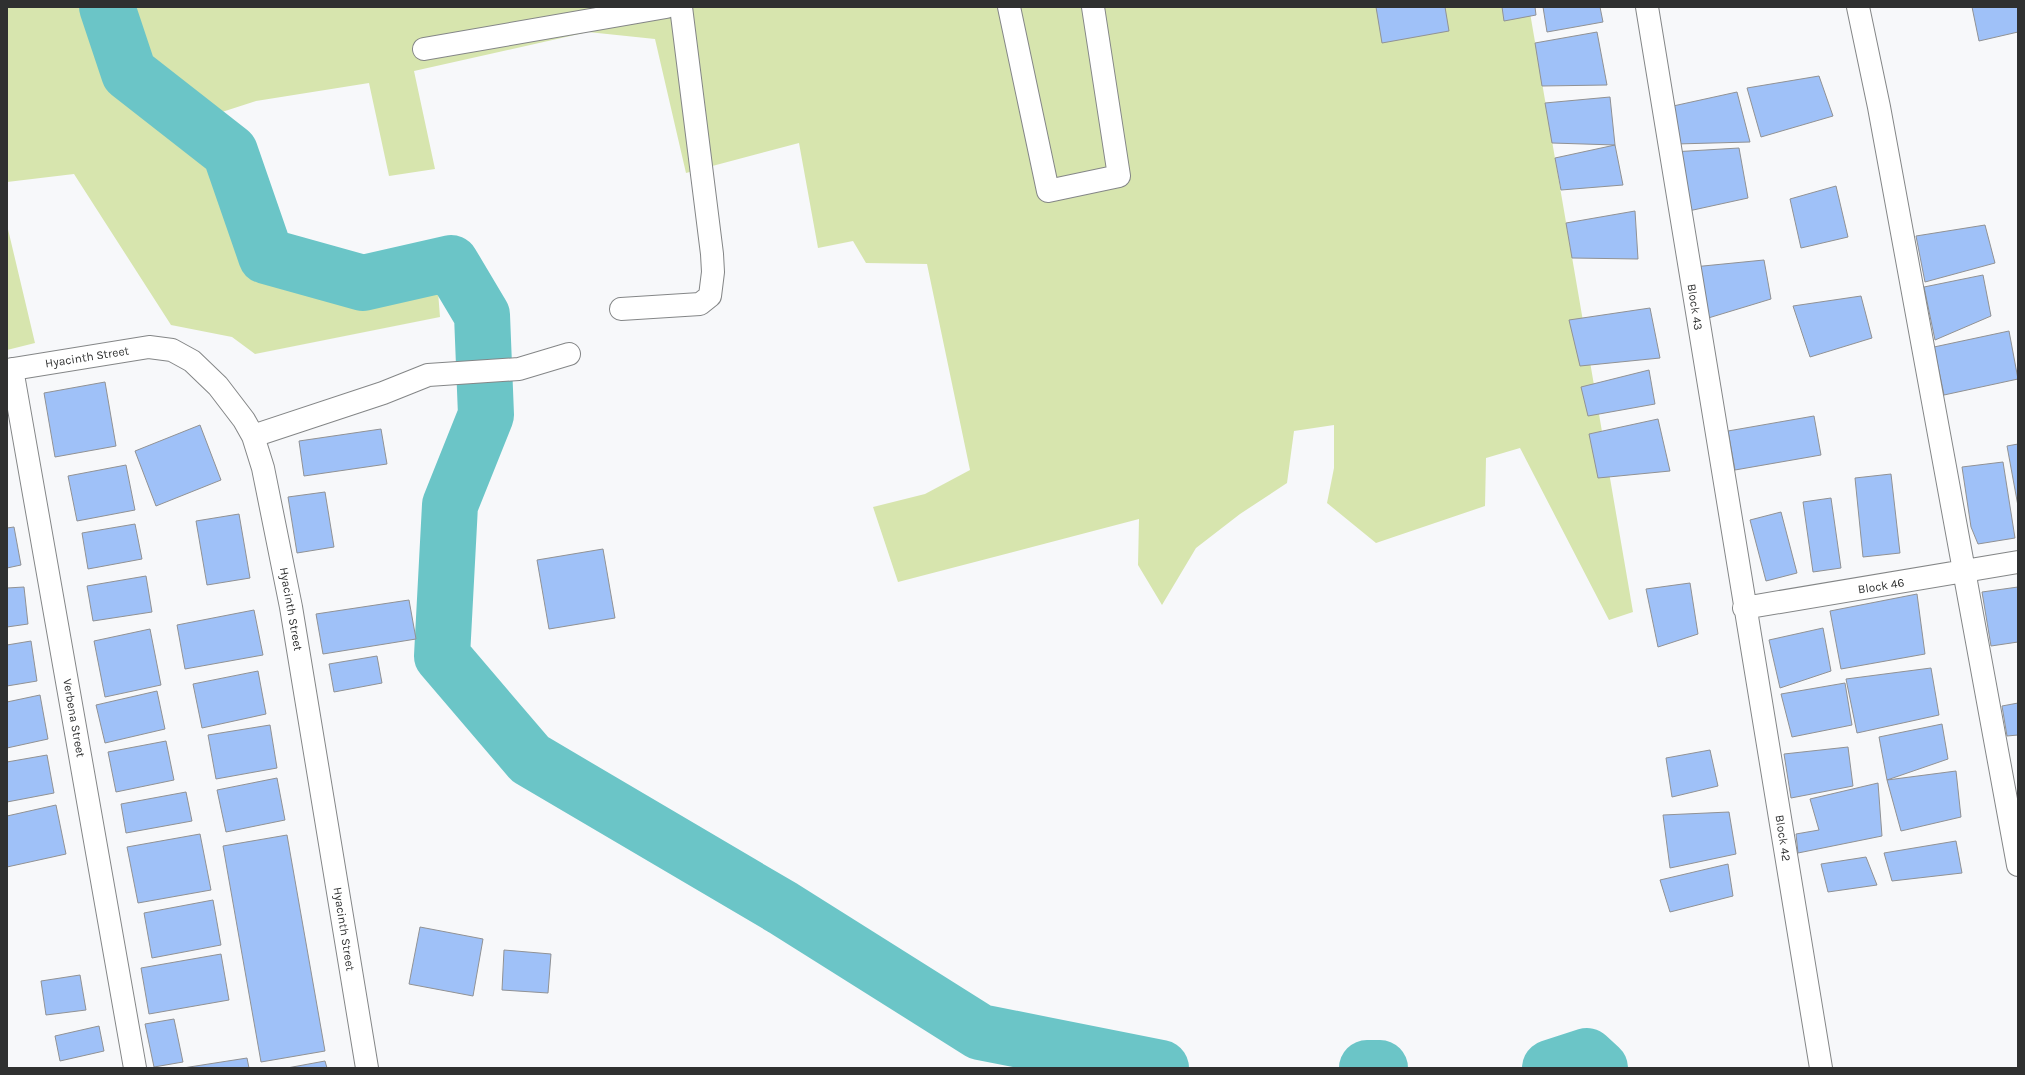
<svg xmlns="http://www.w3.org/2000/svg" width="2025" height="1075" font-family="Karla,sans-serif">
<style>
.green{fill:#d7e5ae}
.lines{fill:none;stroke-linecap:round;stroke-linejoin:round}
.river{stroke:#6bc5c7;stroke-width:56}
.building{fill:#9fc1f8;stroke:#919294}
.minor-casing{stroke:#848687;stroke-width:24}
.minor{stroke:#fff;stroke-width:22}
.labels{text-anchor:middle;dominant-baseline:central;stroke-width:3.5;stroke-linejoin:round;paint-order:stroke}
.street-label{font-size:12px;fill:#2f3030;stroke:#fff}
</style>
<rect width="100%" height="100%" fill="#f7f8fa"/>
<path class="green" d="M 7,7 L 1529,7 L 1633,612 L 1609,620 L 1520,448 L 1486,458 L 1485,506 L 1376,543 L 1327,503 L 1334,468 L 1334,425 L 1294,431 L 1287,483 L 1240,514 L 1196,548 L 1162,605 L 1138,565 L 1139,519 L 898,582 L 873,507 L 925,494 L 970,470 L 927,264 L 866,263 L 853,241 L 818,248 L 799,143 L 686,173 L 655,39 L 588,32 L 414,71 L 435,169 L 389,176 L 369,83 L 256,101 L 222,112 L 230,152 L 266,256 L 363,283 L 436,266 L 440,317 L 255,354 L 232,337 L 171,325 L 74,174 L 7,182 Z
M 7,225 L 35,343 L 7,350 Z"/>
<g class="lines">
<path class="river" d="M 107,7 L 129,73 L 230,152 L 266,256 L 363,283 L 451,263 L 482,315 L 486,415 L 450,505 L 442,656 L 530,759 L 783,908 L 980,1032 L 1161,1068
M 1367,1068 L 1380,1068
M 1550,1068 L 1587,1056 L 1600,1068"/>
</g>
<path class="building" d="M 1376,7 L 1445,7 L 1449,31 L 1382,43 Z
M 1502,7 L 1535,7 L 1536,15 L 1504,21 Z
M 1543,7 L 1600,7 L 1603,22 L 1547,32 Z
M 1972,7 L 2018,7 L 2018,32 L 1979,41 Z
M 1597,32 L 1607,85 L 1542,86 L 1535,43 Z
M 1819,76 L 1833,116 L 1761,137 L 1747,88 Z
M 1737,92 L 1750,142 L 1676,144 L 1664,108 Z
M 1610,97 L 1615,145 L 1552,143 L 1545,103 Z
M 1615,145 L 1623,185 L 1561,190 L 1555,158 Z
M 1739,148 L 1748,198 L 1684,212 L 1672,152 Z
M 1836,186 L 1848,237 L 1801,248 L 1790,199 Z
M 1635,211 L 1638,259 L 1572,258 L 1566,223 Z
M 1985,225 L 1995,263 L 1925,282 L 1916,236 Z
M 1764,260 L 1771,299 L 1705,319 L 1693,267 Z
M 1983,275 L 1991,316 L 1935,340 L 1924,287 Z
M 1861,296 L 1872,338 L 1810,357 L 1793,306 Z
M 1650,308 L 1660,358 L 1580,366 L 1569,320 Z
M 2009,331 L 2018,379 L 1944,395 L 1934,347 Z
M 1649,370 L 1655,404 L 1588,416 L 1581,387 Z
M 105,382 L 116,446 L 55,457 L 44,393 Z
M 1814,416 L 1821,455 L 1735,470 L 1728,431 Z
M 1658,419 L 1670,471 L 1598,478 L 1589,434 Z
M 200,425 L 221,480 L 156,506 L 135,451 Z
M 381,429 L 387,464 L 304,476 L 299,441 Z
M 2018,444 L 2018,506 L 2007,446 Z
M 2003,462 L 2015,538 L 1978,544 L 1971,527 L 1962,467 Z
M 126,465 L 135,510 L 77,521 L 68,476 Z
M 1891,474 L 1900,553 L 1863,557 L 1855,478 Z
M 325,492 L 334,547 L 297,553 L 288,497 Z
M 1831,498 L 1841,568 L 1813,572 L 1803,502 Z
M 1781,512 L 1797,573 L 1766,581 L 1750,520 Z
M 239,514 L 250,578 L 207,585 L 196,521 Z
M 135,524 L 142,559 L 88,569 L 82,533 Z
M 14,527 L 21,565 L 7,568 L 7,528 Z
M 603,549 L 615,618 L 549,629 L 537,560 Z
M 146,576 L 152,612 L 93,621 L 87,586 Z
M 1690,583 L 1698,634 L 1658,647 L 1646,589 Z
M 24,587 L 28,624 L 7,627 L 7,588 Z
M 2018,587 L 2018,642 L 1991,646 L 1982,592 Z
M 1917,594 L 1925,654 L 1841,669 L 1830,611 Z
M 409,600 L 416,639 L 323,654 L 316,614 Z
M 254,610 L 263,655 L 185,669 L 177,625 Z
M 1823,628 L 1831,671 L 1780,688 L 1769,640 Z
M 150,629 L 161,685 L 105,697 L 94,641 Z
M 31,641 L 37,681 L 7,686 L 7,645 Z
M 377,656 L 382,683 L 334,692 L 329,664 Z
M 1931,668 L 1939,715 L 1857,733 L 1846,679 Z
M 258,671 L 266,714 L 202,728 L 193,684 Z
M 1845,683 L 1852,725 L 1792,737 L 1781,694 Z
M 157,691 L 165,729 L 105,743 L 96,705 Z
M 40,695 L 48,739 L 7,748 L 7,702 Z
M 2018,703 L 2018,735 L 2007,736 L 2002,706 Z
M 1942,724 L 1948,759 L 1887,780 L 1879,737 Z
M 270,725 L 277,768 L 216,779 L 208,735 Z
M 166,741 L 174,780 L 116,792 L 108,752 Z
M 1848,747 L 1853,786 L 1791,798 L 1784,754 Z
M 1710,750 L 1718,786 L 1672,797 L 1666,758 Z
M 47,755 L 54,793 L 7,802 L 7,762 Z
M 1956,771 L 1961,817 L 1901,831 L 1887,780 Z
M 277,778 L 285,820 L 226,832 L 217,790 Z
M 1878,783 L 1882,836 L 1798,853 L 1796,834 L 1819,830 L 1810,799 Z
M 186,792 L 192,821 L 126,833 L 121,804 Z
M 56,805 L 66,854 L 7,867 L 7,816 Z
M 1729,812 L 1736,854 L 1670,868 L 1663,815 Z
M 200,834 L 211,890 L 138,903 L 127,847 Z
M 287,835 L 325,1051 L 261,1062 L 223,846 Z
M 1956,841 L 1962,873 L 1892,881 L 1884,853 Z
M 1866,857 L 1877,885 L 1828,892 L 1821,864 Z
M 1728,864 L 1733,896 L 1670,912 L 1660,880 Z
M 213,900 L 221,945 L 152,958 L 144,913 Z
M 420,927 L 483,939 L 473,996 L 409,984 Z
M 504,950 L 551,954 L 548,993 L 502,990 Z
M 221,954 L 229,1000 L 149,1014 L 141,968 Z
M 80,975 L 86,1010 L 46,1015 L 41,981 Z
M 174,1019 L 183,1062 L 154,1067 L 145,1024 Z
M 99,1026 L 104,1051 L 60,1061 L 55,1036 Z
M 247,1058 L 249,1068 L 183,1068 Z
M 325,1061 L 327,1068 L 287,1068 Z"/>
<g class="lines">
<defs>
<path id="minor" d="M 1009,7 L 1048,191 L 1119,176 L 1093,7
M 1647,7 L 1821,1068
M 1858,7 L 1879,107 L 2018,865
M 424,49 L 666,7
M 621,309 L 700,304 L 710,296 L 713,272 L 712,254 L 681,7
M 12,369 L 135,1068
M 7,370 L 149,347 L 172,350 L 192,361 L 218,386 L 244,420 L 253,436 L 263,468 L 291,607 L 367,1068
M 253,436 L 383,393 L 428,375 L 519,369 L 569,354
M 1744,608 L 2018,562"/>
</defs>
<use href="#minor" class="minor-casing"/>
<use href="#minor" class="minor"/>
</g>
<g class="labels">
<g class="street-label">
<text transform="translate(1695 307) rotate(81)">Block 43</text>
<text transform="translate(87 357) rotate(-9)">Hyacinth Street</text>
<text transform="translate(1881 586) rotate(-9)">Block 46</text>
<text transform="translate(291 609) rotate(80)">Hyacinth Street</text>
<text transform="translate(74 718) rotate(80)">Verbena Street</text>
<text transform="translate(1783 838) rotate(81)">Block 42</text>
<text transform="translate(344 929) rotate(81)">Hyacinth Street</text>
</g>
</g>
<rect width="2025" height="1075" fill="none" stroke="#2f3030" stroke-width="16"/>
</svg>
